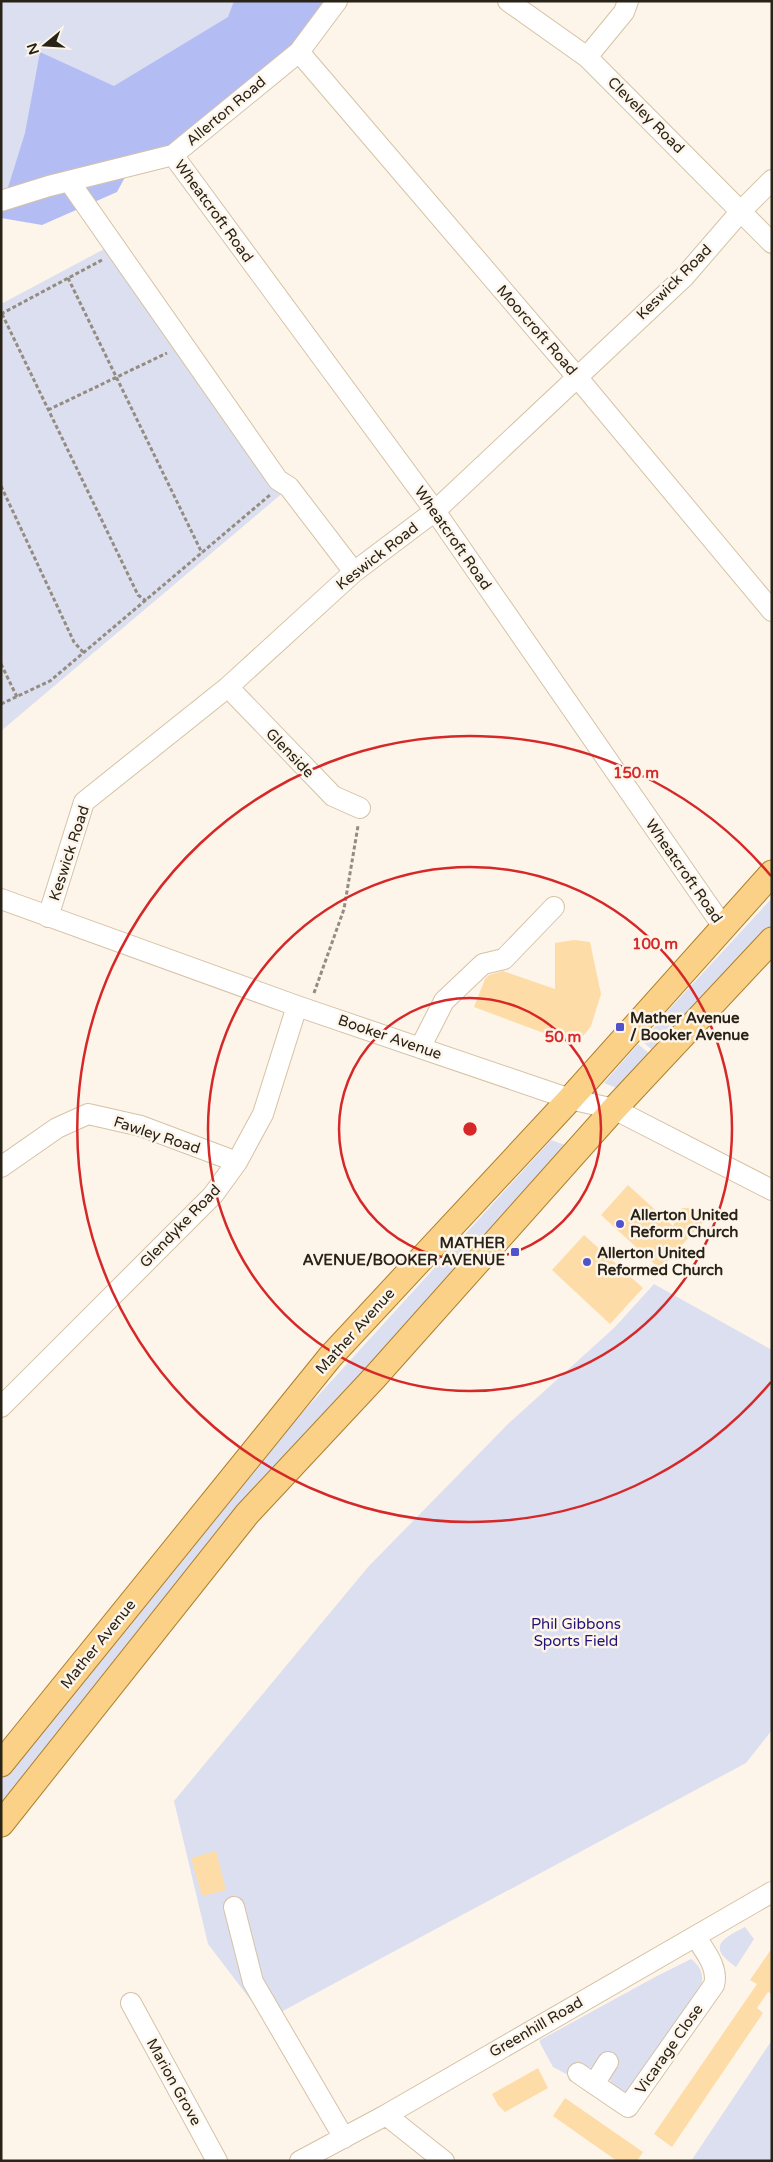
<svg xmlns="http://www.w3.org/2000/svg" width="773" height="2162" font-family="'Varela Round',sans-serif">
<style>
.green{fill:#dbdff0}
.forest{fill:#b3bdf4}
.building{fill:#fedca7}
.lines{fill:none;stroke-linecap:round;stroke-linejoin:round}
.minor-casing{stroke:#d6c2a5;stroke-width:22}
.major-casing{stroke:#ae802c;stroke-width:27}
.path{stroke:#948c81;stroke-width:3;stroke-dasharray:4 2.5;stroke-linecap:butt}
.minor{stroke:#fff;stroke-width:20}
.major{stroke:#fad187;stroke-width:25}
.ring{fill:none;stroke:#d62828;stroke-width:2.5}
.poi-dot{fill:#5054ca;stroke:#fdf5e9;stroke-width:2}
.labels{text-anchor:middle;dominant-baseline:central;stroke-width:5;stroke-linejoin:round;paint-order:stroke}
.street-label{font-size:15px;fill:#292217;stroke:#fdf5e9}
.poi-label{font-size:15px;font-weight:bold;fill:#292217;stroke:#fdf5e9;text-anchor:start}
.park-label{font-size:15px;fill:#211279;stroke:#fdf5e9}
.centre{fill:#d62828;stroke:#fdf5e9;stroke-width:2.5}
.ring-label{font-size:15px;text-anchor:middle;font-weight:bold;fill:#d62828;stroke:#fdf5e9;stroke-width:5;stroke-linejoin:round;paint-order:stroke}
</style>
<rect width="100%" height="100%" fill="#fdf5e9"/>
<path class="green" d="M 1,1 L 337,1 L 1,201 Z
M 108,247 L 285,491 L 1,731 L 1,304 Z
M 772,898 L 772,930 L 683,1026 L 664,1015 Z
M 660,1021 L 680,1030 L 658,1055 L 642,1041 Z
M 638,1044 L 656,1059 L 626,1092 L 604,1083 Z
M 551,1140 L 573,1148 L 1,1815 L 1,1779 L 264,1455 Z
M 654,1284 L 772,1350 L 772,1730 L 746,1763 L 266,2020 L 208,1944 L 174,1801 L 368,1567 L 508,1424 L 615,1327 Z
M 745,1927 L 754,1939 L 736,1967 C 707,1947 721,1939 745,1927 Z
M 691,1959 C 700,1966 703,1972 702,1983 L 635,2090 L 625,2093 L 612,2086 L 609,2076 C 591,2064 589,2065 570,2076 L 553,2067 L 540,2043 L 540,2040 L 657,1976 Z
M 772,2040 L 772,2161 L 691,2161 Z"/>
<path class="forest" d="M 234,1 L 337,1 L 299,52 L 173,155 L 131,166 L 117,192 L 42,225 L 1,218 L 1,210 L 25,133 L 40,52 L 114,86 L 228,17 Z"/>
<path class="building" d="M 574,940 L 590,942 L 601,994 L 591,1026 L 576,1045 L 474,1007 L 485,979 L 489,975 L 503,971 L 555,989 L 555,943 Z
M 628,1185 L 673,1226 L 682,1208 L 692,1208 L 705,1220 L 660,1269 L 601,1215 Z
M 584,1235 L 643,1288 L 610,1324 L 552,1270 Z
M 216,1851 L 226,1890 L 202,1896 L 191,1858 Z
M 772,1948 L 772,1994 L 768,1992 L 757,2008 L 763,2013 L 672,2147 L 654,2134 L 757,1984 L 750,1980 Z
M 538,2068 L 548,2088 L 505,2112 L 498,2105 L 492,2094 Z
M 565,2098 L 643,2152 L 637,2161 L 617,2161 L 553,2116 Z"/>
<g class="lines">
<defs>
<path id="minor" d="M 508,1 L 587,57 L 772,243
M 299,52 L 577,377 L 772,611
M 587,57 L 624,12 L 628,1
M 173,155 L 435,511 L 724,928
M 69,181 L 278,480 L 289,487 L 354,572
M 1,201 L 49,186 L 173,155 L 299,52 L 337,1
M 228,687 L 333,796 L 360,808
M 1,899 L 297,1006 L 570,1099 L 614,1109 L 772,1190
M 48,917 L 84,802 L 228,687 L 354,572 L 435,511 L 684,277 L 741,211 L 772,180
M 420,1048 L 444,1001 L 483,964 L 504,959 L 554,907
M 1,1167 L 57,1128 L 88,1114 L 141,1126 L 237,1162
M 1,1407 L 213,1195 L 237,1162 L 263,1114 L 297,1006
M 234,1907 L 253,1982 L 344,2138
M 131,2003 L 217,2161
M 578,2073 L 628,2107 L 714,1985 C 719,1967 704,1951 696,1937
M 594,2084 L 608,2062
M 386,2115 L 444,2161
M 300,2161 L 386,2115 L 772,1892"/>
<path id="major" d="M 1,1764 L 330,1357 L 570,1099 L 772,873
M 1,1824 L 247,1514 L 375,1377 L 614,1109 L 772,940"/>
</defs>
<use href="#minor" class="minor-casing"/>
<use href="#major" class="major-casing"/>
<path class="path" d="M 68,278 L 202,553
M 1,314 L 102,260
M 2,314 L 138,595 L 146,601
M 48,410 L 167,353
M 1,486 L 74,642 L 84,653
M 1,664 L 17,697
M 1,704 L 50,681 L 270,495
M 314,993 L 344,909 L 358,826"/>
<use href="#minor" class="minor"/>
<use href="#major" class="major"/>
</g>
<g class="ring">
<circle cx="470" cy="1129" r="131"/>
<circle cx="470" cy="1129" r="262"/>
<path d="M771 1382A393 393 0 1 1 771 876"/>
</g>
<g class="poi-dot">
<rect x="615" y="1022" width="10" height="10" rx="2.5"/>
<circle cx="620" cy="1224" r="5"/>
<rect x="510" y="1247" width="10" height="10" rx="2.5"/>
<circle cx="587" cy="1262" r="5"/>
</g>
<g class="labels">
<g class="street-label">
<text transform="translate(226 111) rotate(-40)">Allerton Road</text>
<text transform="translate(646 115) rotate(45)">Cleveley Road</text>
<text transform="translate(214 211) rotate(54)">Wheatcroft Road</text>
<text transform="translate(674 282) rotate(-45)">Keswick Road</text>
<text transform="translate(537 330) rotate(49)">Moorcroft Road</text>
<text transform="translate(453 538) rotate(55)">Wheatcroft Road</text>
<text transform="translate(377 556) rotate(-38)">Keswick Road</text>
<text transform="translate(290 753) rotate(46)">Glenside</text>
<text transform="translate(69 853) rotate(-72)">Keswick Road</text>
<text transform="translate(684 871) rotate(55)">Wheatcroft Road</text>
<text transform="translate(390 1037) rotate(19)">Booker Avenue</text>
<text transform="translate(157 1135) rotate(18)">Fawley Road</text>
<text transform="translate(180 1226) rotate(-46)">Glendyke Road</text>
<text transform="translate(355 1331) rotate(-48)">Mather Avenue</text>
<text transform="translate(98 1644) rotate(-51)">Mather Avenue</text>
<text transform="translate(536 2027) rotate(-30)">Greenhill Road</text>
<text transform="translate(669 2049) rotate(-55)">Vicarage Close</text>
<text transform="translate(174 2082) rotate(61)">Marion Grove</text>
</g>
<g class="poi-label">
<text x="630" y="1018">Mather Avenue<tspan x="630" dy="17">/ Booker Avenue</tspan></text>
<text x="630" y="1215">Allerton United<tspan x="630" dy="17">Reform Church</tspan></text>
<text x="505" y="1243" text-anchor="end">MATHER<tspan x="505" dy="17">AVENUE/BOOKER AVENUE</tspan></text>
<text x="597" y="1253">Allerton United<tspan x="597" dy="17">Reformed Church</tspan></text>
</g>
<g class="park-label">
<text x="576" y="1624">Phil Gibbons<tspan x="576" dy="17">Sports Field</tspan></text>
</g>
</g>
<circle cx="470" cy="1129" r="8" class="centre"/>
<g class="ring-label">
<text x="636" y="778">150 m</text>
<text x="655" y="949">100 m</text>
<text x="563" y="1042">50 m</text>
</g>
<rect width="773" height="2162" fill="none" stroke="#292217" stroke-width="5"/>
<g transform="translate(45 45) rotate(252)" stroke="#fdf5e9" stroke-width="4" paint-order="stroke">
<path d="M0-4L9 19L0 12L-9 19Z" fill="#292217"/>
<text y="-8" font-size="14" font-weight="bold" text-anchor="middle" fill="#292217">N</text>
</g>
</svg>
